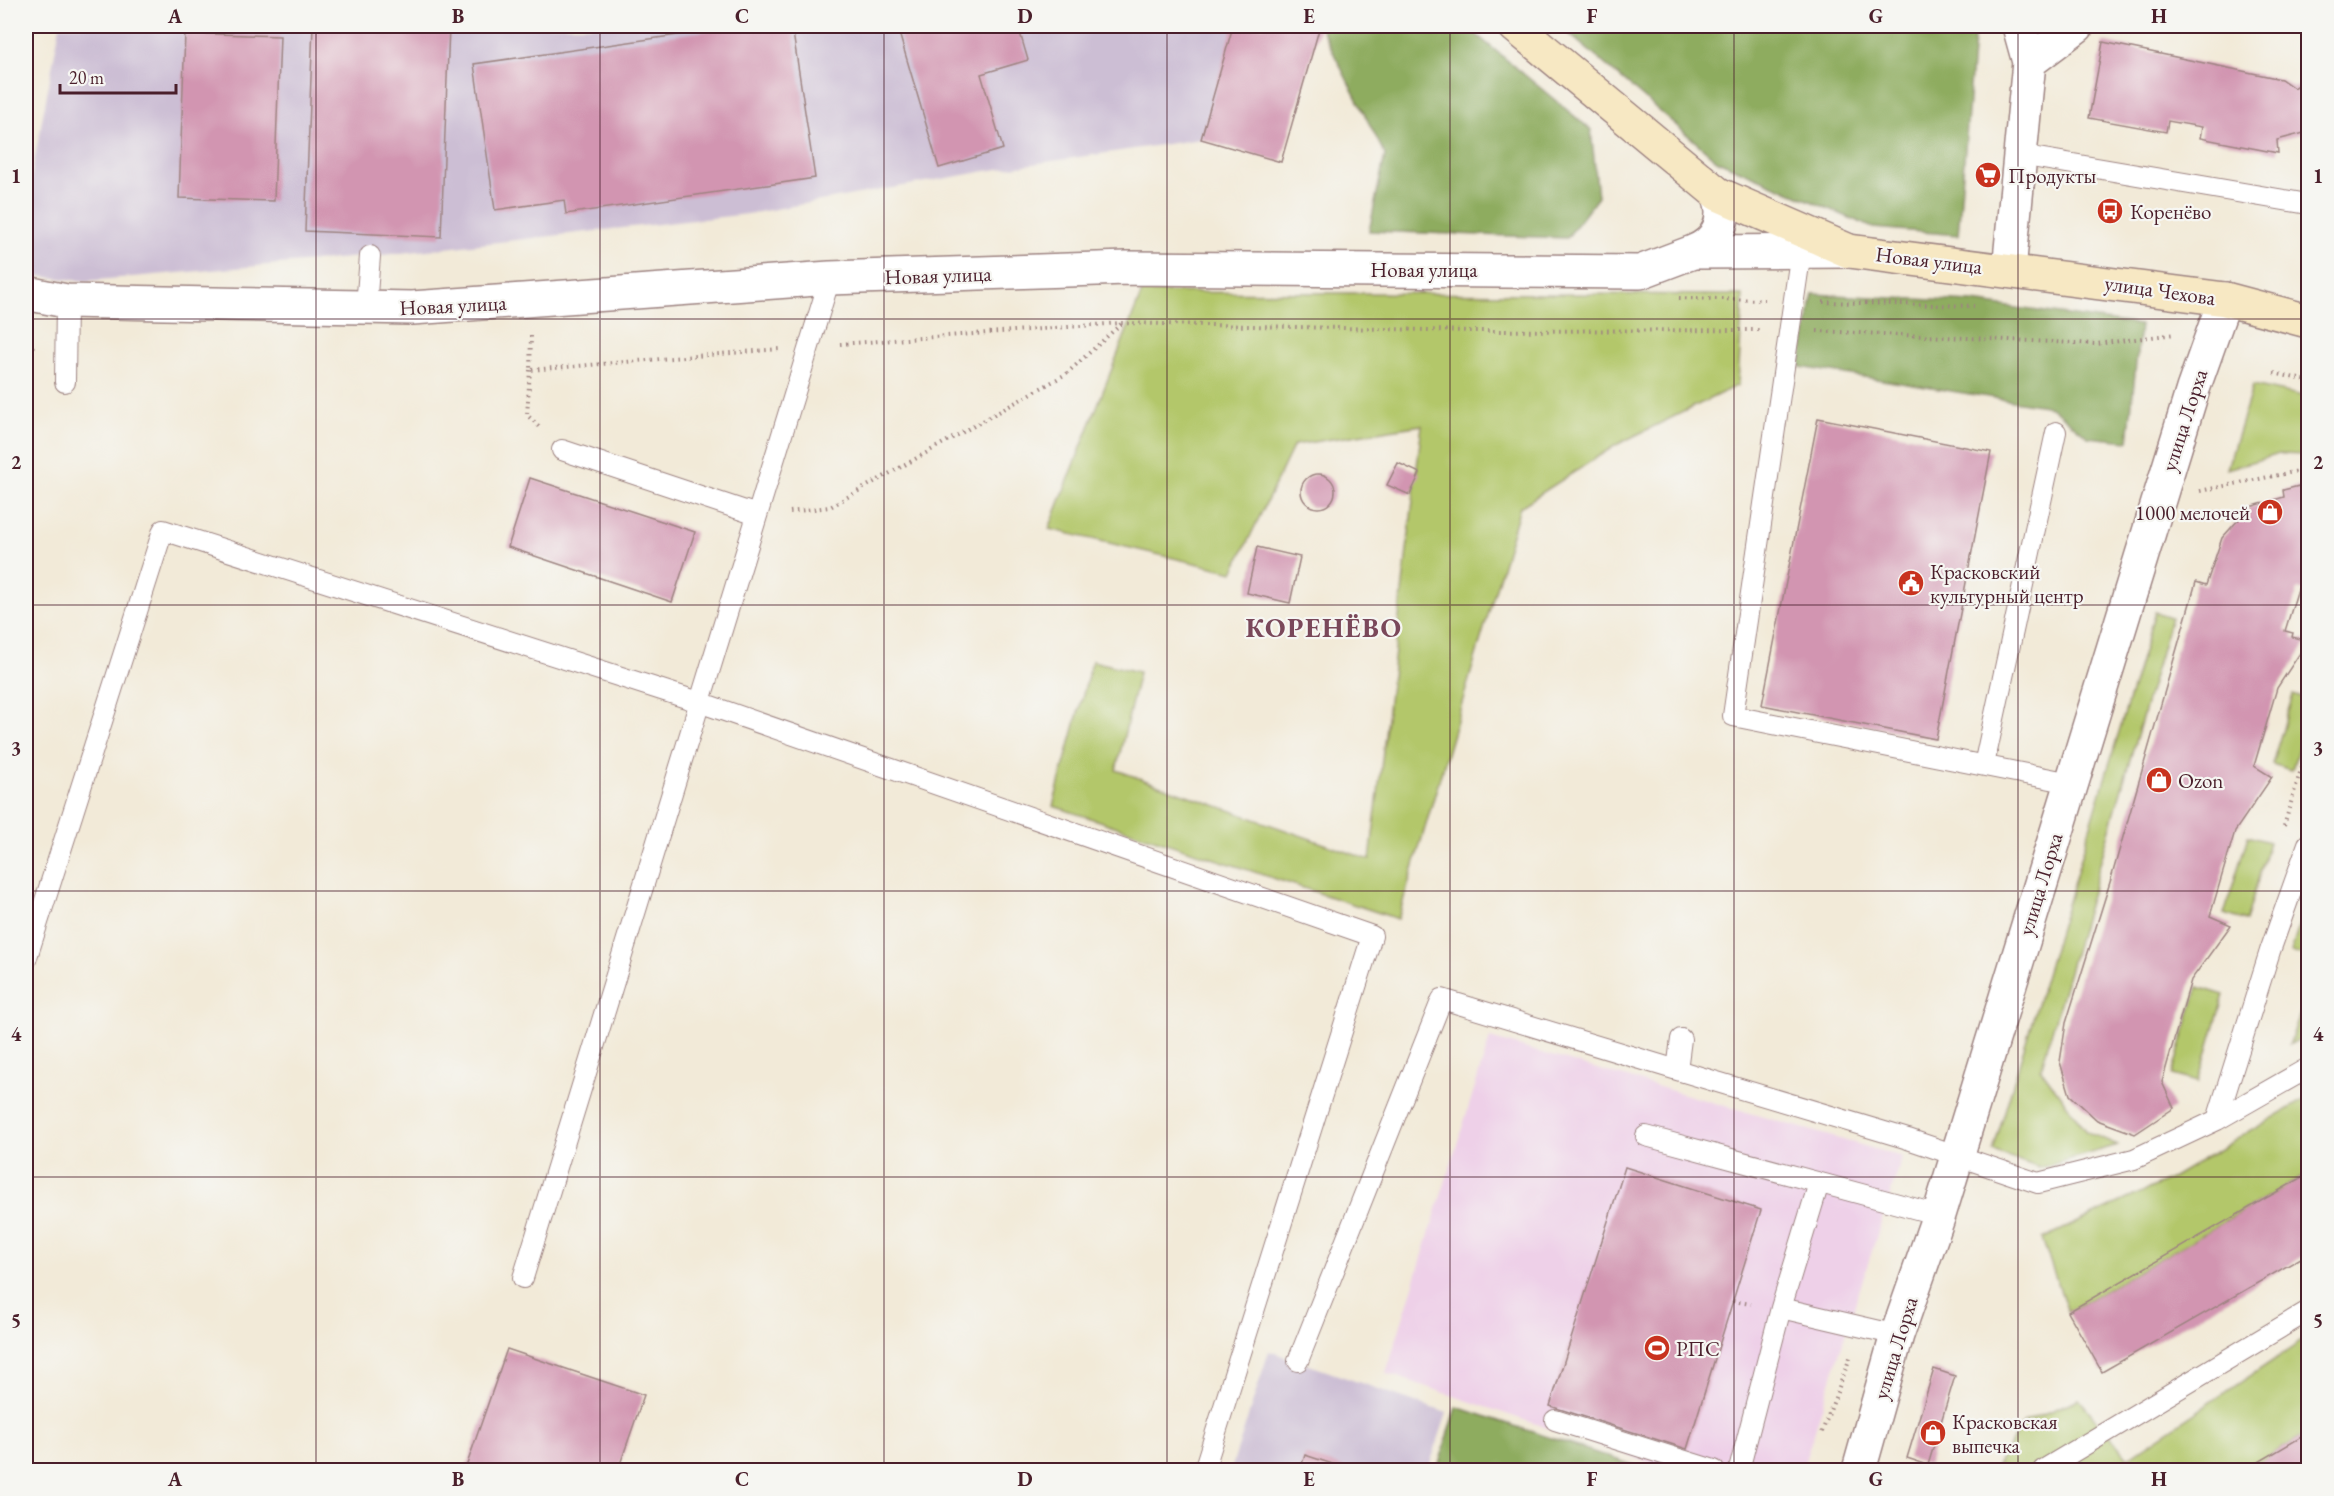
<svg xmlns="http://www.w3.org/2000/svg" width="2334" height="1496" font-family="'EB Garamond',serif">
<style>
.built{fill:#eed0e8}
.industrial{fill:#ccbed4}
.green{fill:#b3c76b;stroke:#7e734b;stroke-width:1.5}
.forest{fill:#8eac5f;stroke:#6c6645;stroke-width:1.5}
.building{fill:#d295b1}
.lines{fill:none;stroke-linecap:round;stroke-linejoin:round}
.service-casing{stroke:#9e8482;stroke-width:22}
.minor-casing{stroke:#9e8482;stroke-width:36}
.secondary-casing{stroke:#9e8482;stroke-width:36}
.path{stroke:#9e8482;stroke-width:4;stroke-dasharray:1.5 4.5;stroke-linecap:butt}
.service{stroke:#fff;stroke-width:20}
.minor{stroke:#fff;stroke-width:33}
.secondary{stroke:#f7e8c3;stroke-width:33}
.grid{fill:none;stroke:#4a1f2b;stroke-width:1.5;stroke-opacity:0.55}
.labels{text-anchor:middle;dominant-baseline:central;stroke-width:4.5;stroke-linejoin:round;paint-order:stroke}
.poi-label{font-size:21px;fill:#4a1f2b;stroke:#f6f6f2;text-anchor:start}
.street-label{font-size:21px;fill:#4a1f2b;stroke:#f6f6f2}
.district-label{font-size:27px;font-weight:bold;letter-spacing:1.5px;fill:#7a485a;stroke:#f6f6f2}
.neatline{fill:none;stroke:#4a1f2b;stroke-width:2}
.grid-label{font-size:20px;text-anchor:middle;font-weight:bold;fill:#4a1f2b}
</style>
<rect width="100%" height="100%" fill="#f6f6f2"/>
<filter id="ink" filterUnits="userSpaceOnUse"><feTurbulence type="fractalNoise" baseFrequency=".0167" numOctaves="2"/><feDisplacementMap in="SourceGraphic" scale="12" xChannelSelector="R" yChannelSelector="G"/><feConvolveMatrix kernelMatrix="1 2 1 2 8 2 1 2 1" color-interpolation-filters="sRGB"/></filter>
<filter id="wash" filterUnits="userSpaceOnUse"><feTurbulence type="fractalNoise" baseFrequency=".008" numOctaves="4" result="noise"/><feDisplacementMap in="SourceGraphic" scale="24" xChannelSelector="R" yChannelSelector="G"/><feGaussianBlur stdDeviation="1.35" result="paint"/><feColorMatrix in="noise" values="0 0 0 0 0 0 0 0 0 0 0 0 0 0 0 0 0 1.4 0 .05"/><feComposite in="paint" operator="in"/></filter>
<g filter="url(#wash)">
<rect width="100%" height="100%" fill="#f2ead8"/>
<path class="built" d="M 1490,1038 L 1902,1157 L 1802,1470 L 1671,1470 L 1386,1373 Z"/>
<path class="industrial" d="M 60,26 L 1233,26 L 1201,139 L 992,170 L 748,214 L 383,255 L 86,281 L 26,275 L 26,204 Z
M 1269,1351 L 1447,1413 L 1428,1470 L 1231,1470 Z"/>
<path class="green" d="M 1142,292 L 1743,295 L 1738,385 L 1616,445 L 1520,507 L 1398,919 L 1053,806 L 1092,661 L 1139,672 L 1116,770 L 1370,860 L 1422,425 L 1294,445 L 1233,572 L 1049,529 Z
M 2253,385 L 2308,397 L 2308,455 L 2279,454 L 2227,469 Z
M 2155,612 L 2171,617 L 2041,1069 L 2087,1132 L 2118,1145 L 2039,1168 L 1993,1151 Z
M 2293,695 L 2308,700 L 2308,713 L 2292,770 L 2272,764 Z
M 2248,836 L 2269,842 L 2246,921 L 2224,914 Z
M 2307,900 L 2308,900 L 2308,957 L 2291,952 Z
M 2198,987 L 2224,995 L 2198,1082 L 2172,1075 Z
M 2308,992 L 2308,1034 L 2289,1045 Z
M 2308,1097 L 2308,1174 L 2068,1312 L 2042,1239 L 2168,1180 Z
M 2308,1337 L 2308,1433 L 2245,1470 L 1994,1470 L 2024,1422 L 2079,1399 L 2128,1458 Z"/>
<path class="forest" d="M 1320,26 L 1466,26 L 1591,130 L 1598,197 L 1567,238 L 1369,231 L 1385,155 Z
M 1560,26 L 1975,26 L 1958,235 L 1873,228 L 1718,161 Z
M 1813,294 L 1973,302 L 2140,325 L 2128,441 L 2088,437 L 2051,407 L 1800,367 Z
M 1457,1407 L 1648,1470 L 1437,1470 Z"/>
<g id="blocks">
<path class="building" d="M 313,26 L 449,26 L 441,237 L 305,231 Z
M 741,26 L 792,26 L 815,178 L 566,214 L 564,200 L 495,210 L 474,64 Z
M 897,26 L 1018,26 L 1028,60 L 981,74 L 1003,149 L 939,168 Z
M 1233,26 L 1320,26 L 1281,162 L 1201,139 Z
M 185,33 L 280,36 L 274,201 L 179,198 Z
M 2103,42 L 2281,79 L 2294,88 L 2308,79 L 2308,132 L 2277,140 L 2278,153 L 2200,138 L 2202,127 L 2168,121 L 2166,132 L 2089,118 Z
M 1818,418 L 1991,452 L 1936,739 L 1762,705 Z
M 1398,463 L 1420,473 L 1410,495 L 1387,485 Z
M1301 491a17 17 0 1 1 34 0a17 17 0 1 1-34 0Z
M 530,478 L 695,532 L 672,602 L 508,547 Z
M 2299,486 L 2300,492 L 2308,491 L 2308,592 L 2298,589 L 2285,631 L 2293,633 L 2292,637 L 2308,641 L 2277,688 L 2254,766 L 2272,777 L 2235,831 L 2210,916 L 2231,925 L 2191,980 L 2162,1082 L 2174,1108 L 2135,1134 L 2097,1120 L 2070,1095 L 2060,1062 L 2066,1023 L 2111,879 L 2196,582 L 2206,585 L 2222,538 L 2250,507 L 2284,497 L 2283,490 Z
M 1257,547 L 1300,557 L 1290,603 L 1247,593 Z
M 1625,1167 L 1761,1210 L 1687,1449 L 1550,1406 Z
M 2308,1174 L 2308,1254 L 2102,1372 L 2068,1312 Z
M 507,1349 L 644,1395 L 618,1470 L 465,1470 Z
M 1934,1369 L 1955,1376 L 1928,1465 L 1907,1458 Z
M 2308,1433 L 2308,1470 L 2245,1470 Z
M 1305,1455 L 1351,1470 L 1300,1470 Z"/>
</g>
</g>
<g filter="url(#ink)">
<use href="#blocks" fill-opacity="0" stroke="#9e8482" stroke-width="1.5"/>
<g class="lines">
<defs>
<path id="service" d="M 2020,155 L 2308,204
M 1801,251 L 1733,716 L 2071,783
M 366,307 L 370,256
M 65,382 L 66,301
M 562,450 L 757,515
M 1984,765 L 2056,432
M 26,960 L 163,530 L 699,702 L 1372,936 L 1204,1470
M 1681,1039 L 1677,1070 L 1908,1139 L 2038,1183 L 2134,1159 L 2217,1120 L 2270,951 L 2308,844
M 2217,1120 L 2308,1068
M 1646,1136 L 1939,1215
M 523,1278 L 830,278
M 1781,1308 L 1897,1335
M 1298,1361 L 1442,999 L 1677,1070
M 1555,1420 L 1714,1470
M 1739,1470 L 1781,1308 L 1819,1183
M 2043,1470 L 2308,1311"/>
<path id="minor" d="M 2029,62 L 2077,26
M 1693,252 C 1719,242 1728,218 1718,194
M 2009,270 L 2029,62 L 2019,26
M 26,293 L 66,301 L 412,308 L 830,278 L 1127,268 L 1640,272 L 1693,252 L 1849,251
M 1859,1470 L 1897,1335 L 1939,1215 L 2193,389 L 2225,299"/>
<path id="secondary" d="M 1515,26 L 1718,194 L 1849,251 L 2225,299 L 2308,321"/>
</defs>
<use href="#service" class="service-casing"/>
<use href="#minor" class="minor-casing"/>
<use href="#secondary" class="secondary-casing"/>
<path class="path" d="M 1679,298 L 1764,300
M 1823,302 L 1974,306
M 1817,331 L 2096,344 L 2175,334
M 531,336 L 530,370 L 779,349
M 840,344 L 1121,323 L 1471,331 L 1759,330
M 26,357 L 35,343
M 530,370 L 527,415 L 542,429
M 2274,373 L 2308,381
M 2306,470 L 2308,480
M 2200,491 L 2308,469
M 790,512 L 830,507 L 1066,374 L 1121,324
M 1964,594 L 1990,599
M 2284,826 L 2308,746
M 1733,1301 L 1751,1304
M 1822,1432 L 1851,1355"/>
<use href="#service" class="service"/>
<use href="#minor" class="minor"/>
<use href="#secondary" class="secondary"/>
</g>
</g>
<path class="grid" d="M 316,26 L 316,1470M 600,26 L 600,1470M 884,26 L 884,1470M 1167,26 L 1167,1470M 1450,26 L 1450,1470M 1734,26 L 1734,1470M 2018,26 L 2018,1470M 26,319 L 2308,319M 26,605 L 2308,605M 26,891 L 2308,891M 26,1177 L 2308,1177"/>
<defs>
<symbol id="supermarket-disc" viewBox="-11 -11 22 22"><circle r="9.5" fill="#c8321e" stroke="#f6f6f2"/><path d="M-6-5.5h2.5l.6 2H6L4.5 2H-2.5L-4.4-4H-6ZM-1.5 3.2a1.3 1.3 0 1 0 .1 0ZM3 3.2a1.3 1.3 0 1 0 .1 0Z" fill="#fff"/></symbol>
<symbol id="bus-disc" viewBox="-11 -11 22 22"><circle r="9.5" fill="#c8321e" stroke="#f6f6f2"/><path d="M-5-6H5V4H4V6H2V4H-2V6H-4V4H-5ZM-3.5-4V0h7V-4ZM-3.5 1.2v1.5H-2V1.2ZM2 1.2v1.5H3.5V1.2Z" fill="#fff"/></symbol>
<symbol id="shop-disc" viewBox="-11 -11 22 22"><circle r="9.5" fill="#c8321e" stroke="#f6f6f2"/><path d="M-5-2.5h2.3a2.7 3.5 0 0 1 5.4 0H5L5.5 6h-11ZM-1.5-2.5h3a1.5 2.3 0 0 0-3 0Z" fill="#fff"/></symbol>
<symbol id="civic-disc" viewBox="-11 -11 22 22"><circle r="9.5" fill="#c8321e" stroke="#f6f6f2"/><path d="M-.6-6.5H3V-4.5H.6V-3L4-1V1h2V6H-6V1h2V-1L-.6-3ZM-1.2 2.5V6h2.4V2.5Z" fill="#fff"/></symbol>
<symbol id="stadium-disc" viewBox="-11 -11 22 22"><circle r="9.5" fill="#c8321e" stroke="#f6f6f2"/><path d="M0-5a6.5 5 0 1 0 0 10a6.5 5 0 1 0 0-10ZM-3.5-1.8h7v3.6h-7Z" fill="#fff"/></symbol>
</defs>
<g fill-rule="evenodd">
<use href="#supermarket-disc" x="1973" y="160" width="30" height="30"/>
<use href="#bus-disc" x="2095" y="196" width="30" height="30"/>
<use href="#shop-disc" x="2255" y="497" width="30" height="30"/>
<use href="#civic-disc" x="1896" y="568" width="30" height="30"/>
<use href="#shop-disc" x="2144" y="765" width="30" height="30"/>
<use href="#stadium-disc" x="1642" y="1333" width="30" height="30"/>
<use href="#shop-disc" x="1918" y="1418" width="30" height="30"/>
</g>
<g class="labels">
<g class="poi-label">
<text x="2008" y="175">Продукты</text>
<text x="2130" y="211">Коренёво</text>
<text x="2250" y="512" text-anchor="end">1000 мелочей</text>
<text x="1930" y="571">Красковский<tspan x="1930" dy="24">культурный центр</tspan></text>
<text x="2178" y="780">Ozon</text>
<text x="1676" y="1348">РПС</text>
<text x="1952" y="1421">Красковская<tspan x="1952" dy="24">выпечка</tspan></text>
</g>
<g class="street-label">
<text transform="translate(1929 260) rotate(7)">Новая улица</text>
<text x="1424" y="269">Новая улица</text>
<text transform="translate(938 275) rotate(-2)">Новая улица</text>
<text transform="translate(2160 290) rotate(8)">улица Чехова</text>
<text transform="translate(453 305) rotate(-3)">Новая улица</text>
<text transform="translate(2184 420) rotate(-72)">улица Лорха</text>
<text transform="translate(2040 884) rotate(-73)">улица Лорха</text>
<text transform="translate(1895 1348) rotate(-73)">улица Лорха</text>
</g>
<g class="district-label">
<text x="1324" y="627">КОРЕНЁВО</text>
</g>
</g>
<rect width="2334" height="1496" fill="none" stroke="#f6f6f2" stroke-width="66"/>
<path d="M60 84v9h116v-9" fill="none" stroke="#4a1f2b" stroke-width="3"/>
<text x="69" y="84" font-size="18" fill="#4a1f2b" stroke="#f6f6f2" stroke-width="4.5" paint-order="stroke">20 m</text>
<rect x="33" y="33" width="2268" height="1430" class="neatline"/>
<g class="grid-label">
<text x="175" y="23">A</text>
<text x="458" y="23">B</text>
<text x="742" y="23">C</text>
<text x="1025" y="23">D</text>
<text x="1309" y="23">E</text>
<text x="1592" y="23">F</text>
<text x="1876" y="23">G</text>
<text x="2159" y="23">H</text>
<text x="16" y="183">1</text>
<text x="2318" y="183">1</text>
<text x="16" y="469">2</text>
<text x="2318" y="469">2</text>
<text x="16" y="755">3</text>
<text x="2318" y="755">3</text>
<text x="16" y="1041">4</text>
<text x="2318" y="1041">4</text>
<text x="16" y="1327">5</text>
<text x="2318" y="1327">5</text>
<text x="175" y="1486">A</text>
<text x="458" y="1486">B</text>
<text x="742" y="1486">C</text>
<text x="1025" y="1486">D</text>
<text x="1309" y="1486">E</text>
<text x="1592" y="1486">F</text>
<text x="1876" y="1486">G</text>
<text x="2159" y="1486">H</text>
</g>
</svg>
